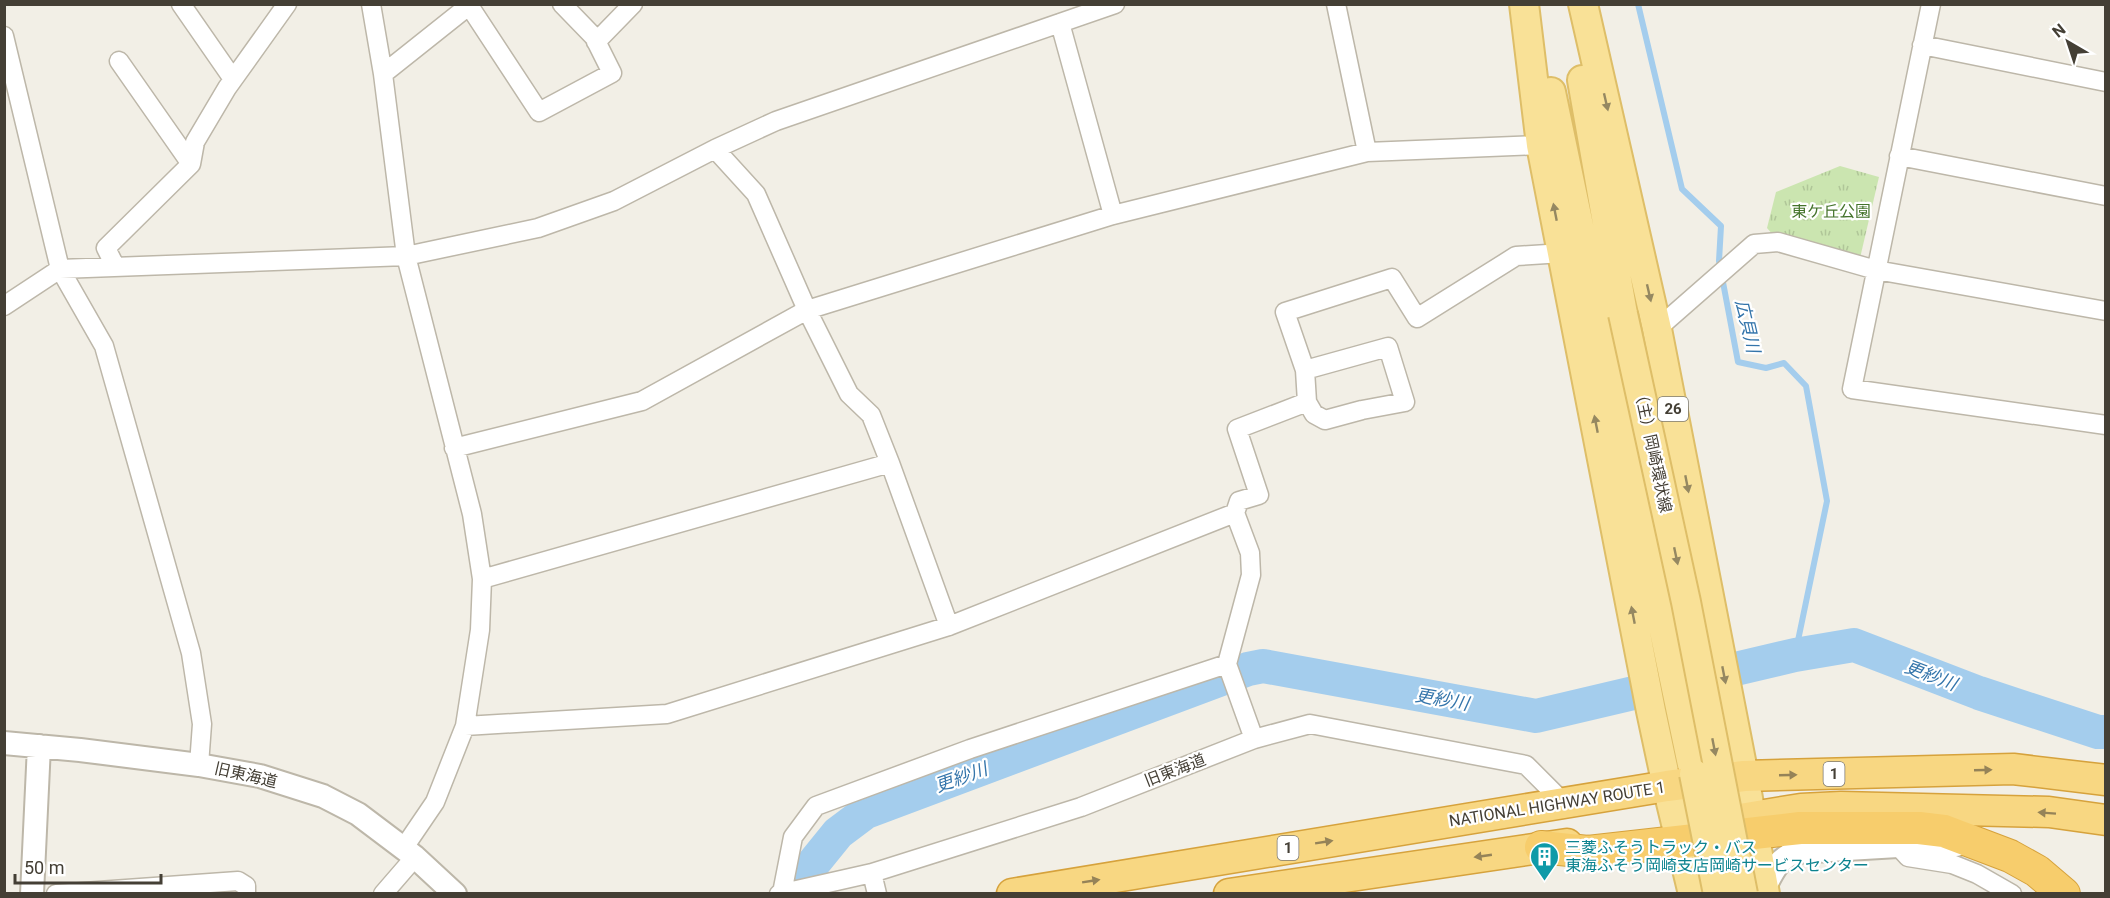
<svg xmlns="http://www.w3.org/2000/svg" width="2110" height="898" font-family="Roboto,'Noto Sans JP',sans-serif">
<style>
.grass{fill:url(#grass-tufts)}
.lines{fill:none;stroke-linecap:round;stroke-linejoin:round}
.stream{stroke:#a4cded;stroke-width:6}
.river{stroke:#a4cded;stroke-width:34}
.minor-casing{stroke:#bdb7a9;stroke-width:21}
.tertiary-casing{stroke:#bdb7a9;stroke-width:26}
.primary-casing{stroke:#debe68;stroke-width:32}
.trunk-casing{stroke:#d6a23c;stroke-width:33}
.motorway-casing{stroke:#d6a23c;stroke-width:34}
.minor{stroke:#fff;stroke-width:18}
.tertiary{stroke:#fff;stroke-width:22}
.primary{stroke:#f9e197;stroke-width:28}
.trunk{stroke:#f8d782;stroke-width:30}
.motorway{stroke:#f7cd6c;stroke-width:32}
.primary-bridge-casing{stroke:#debe68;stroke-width:32;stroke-linecap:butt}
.primary-bridge{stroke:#f9e197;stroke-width:28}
.oneway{fill:#958861}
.oneway2{fill:#958358}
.labels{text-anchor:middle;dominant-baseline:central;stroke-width:4.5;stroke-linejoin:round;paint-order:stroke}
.shield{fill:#fff;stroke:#7c7972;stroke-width:1.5}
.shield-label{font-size:15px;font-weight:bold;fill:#443f35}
.park-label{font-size:16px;fill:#44732b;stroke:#fff}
.street-label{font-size:16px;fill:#443f35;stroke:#fff}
.culture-label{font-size:16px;fill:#0d838f;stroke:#fff;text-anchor:start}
.water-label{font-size:18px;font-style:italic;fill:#3475ab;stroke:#fff}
</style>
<defs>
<pattern id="grass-tufts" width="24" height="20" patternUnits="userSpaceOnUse" patternTransform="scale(1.5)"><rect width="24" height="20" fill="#cbe5b0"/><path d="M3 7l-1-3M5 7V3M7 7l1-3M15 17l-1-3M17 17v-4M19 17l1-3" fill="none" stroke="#b0c698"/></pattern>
</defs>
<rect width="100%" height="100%" fill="#f2efe6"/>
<path class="grass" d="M 1840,166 L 1879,177 L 1860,258 L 1774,236 L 1767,228 L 1776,192 Z"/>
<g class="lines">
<path class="stream" d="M 1638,4 L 1682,189 L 1721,226 L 1719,261 L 1738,362 L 1766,368 L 1784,363 L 1806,386 L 1827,501 L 1795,655"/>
<path class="river" d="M 808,870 L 838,833 L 866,812 L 1248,669 L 1263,666 L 1536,716 L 1795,655 L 1854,645 L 1979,693 L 2098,732 L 2106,732"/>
<defs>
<path id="minor" d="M 181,4 L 233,79
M 371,4 L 383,74 L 406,256 L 472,514 L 482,579 L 480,630 L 465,726 L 435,802 L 403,849
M 1336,4 L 1367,152
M 1931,4 L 1852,389 L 2106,425
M 470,7 L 539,112 L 612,73 L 594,37 L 562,4
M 1060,23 L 1113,215
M 4,36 L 60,269 L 104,346 L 191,653 L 202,724 L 199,765
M 596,42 L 633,4
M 1922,45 L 2106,82
M 119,61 L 191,164
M 383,74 L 471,4
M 715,149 L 756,194 L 807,310 L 849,394 L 871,415 L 890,463 L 949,626
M 1899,156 L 2106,196
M 115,266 L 106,248 L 191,164 L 195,142 L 227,88 L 287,4
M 4,306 L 60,269 L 406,256 L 538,228 L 614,201 L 715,149 L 776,121 L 1115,4
M 1657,329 L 1754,244 L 1778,242 L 1876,270 L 2106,311
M 1305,370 L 1388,347 L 1405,402 L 1362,410 L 1325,420 L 1314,414 L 1307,402 L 1305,370 L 1285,312 L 1392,278 L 1417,318 L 1516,256 L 1563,253
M 454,448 L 642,401 L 807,310 L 1113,215 L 1367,152 L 1541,145
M 1235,513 L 1239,501 L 1259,495 L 1237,429 L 1307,402
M 482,579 L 890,463
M 465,726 L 667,714 L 949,626 L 1235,513 L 1250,553 L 1251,575 L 1227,664 L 1254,739
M 1898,846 L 1908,857 L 1952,864 L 1977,874 L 2012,894
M 872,873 L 877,894
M 782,893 L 793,837 L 816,806 L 970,749 L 1227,664
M 56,894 L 238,881 L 246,886 L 246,894
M 383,894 L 415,857
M 779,894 L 872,873 L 1081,807 L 1254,739 L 1310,724 L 1526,765 L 1564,803"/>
<path id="tertiary" d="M 4,743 L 80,750 L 199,765 L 260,776 L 323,796 L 358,814 L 415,857 L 455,894
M 1764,889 C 1772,873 1778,858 1796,852 L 1898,846 L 1956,845
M 32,894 L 39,746"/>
<path id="primary" d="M 1524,4 L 1541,145 L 1651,711 L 1667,786 L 1693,894
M 1583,4 L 1657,329 L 1744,776 L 1765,894
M 1582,80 L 1623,314
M 1551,92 L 1694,774"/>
<path id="trunk" d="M 1704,825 L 1801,809 L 1841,807 L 2049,812 L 2106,820
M 1012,894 L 1667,786 L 1744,776 L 2013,769 L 2106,780
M 1229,894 L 1567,844"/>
<path id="motorway" d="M 1541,847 L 1588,852 L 1800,828 L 1919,828 L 1944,831 L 2010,856 L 2037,871 L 2064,894"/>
</defs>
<use href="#minor" class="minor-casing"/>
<use href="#tertiary" class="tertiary-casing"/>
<use href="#primary" class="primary-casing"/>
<use href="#trunk" class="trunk-casing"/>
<use href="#motorway" class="motorway-casing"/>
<use href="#minor" class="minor"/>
<use href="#tertiary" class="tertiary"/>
<use href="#primary" class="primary"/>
<use href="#trunk" class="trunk"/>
<use href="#motorway" class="motorway"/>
<defs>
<path id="primary-bridge" d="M 1623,314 L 1686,602 L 1743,894
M 1694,774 L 1718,894"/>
</defs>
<use href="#primary-bridge" class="primary-bridge-casing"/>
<use href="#primary-bridge" class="primary-bridge"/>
</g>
<defs><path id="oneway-solid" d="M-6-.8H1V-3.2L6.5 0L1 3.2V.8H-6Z" transform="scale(1.5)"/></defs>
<g class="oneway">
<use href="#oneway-solid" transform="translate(1606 102) rotate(77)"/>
<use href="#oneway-solid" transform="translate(1555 212) rotate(-101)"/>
<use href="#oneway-solid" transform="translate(1649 293) rotate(77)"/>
<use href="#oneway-solid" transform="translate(1596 424) rotate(-101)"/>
<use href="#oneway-solid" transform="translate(1687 484) rotate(79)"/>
<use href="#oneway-solid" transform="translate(1676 556) rotate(78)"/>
<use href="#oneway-solid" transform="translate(1633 615) rotate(-101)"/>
<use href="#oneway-solid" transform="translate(1724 675) rotate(79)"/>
<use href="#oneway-solid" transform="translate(1714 747) rotate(79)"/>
</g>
<g class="oneway2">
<use href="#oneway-solid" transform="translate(1983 770) rotate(-2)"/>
<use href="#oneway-solid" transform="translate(1788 775) rotate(-2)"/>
<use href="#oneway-solid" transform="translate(2047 813) rotate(-176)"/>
<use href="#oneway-solid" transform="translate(1324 842) rotate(-9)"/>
<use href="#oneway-solid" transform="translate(1483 856) rotate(172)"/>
<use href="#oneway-solid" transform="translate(1091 881) rotate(-9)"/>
</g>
<defs>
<symbol id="building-pin" viewBox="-11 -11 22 30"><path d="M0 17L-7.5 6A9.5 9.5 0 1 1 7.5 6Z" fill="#0f9aa8" stroke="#fff"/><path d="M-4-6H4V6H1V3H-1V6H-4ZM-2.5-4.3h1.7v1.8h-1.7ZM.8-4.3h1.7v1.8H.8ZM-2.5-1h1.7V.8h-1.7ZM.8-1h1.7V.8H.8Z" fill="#fff"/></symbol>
</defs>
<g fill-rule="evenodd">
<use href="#building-pin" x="1528" y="840" width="33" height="45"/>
</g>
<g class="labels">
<g class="shield">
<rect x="1658" y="397" width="30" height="24" rx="4.5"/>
<rect x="1823.5" y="762" width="21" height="24" rx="4.5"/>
<rect x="1277.5" y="836" width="21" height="24" rx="4.5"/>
</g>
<g class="shield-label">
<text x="1673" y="409">26</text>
<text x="1834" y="774">1</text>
<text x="1288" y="848">1</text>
</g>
<g class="park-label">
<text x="1831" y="211">東ケ丘公園</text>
</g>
<g class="street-label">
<text transform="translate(1653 450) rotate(78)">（主）岡崎環状線</text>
<text transform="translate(1175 770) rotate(-21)">旧東海道</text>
<text transform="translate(246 775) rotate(13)">旧東海道</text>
<text transform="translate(1557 804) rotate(-9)">NATIONAL HIGHWAY ROUTE 1</text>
</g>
<g class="culture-label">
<text x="1565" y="847">三菱ふそうトラック・バス<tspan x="1565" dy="18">東海ふそう岡崎支店岡崎サービスセンター</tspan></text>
</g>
<g class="water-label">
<text transform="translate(1748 326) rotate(77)">広貝川</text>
<text transform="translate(1931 675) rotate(21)">更紗川</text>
<text transform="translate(1442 699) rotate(10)">更紗川</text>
<text transform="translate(961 777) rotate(-20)">更紗川</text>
</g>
</g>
<rect width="2110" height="898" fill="none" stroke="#443f35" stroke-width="12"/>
<g transform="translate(2068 42) rotate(321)" stroke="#ffffff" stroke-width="4.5" paint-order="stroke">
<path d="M0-4.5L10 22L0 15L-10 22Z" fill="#443f35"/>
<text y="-9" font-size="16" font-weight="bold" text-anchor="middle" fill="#443f35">N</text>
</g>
<path d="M15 874v9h146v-9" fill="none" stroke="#443f35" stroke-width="3"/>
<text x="24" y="874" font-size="18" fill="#443f35" stroke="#ffffff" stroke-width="4.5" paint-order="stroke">50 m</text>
</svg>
